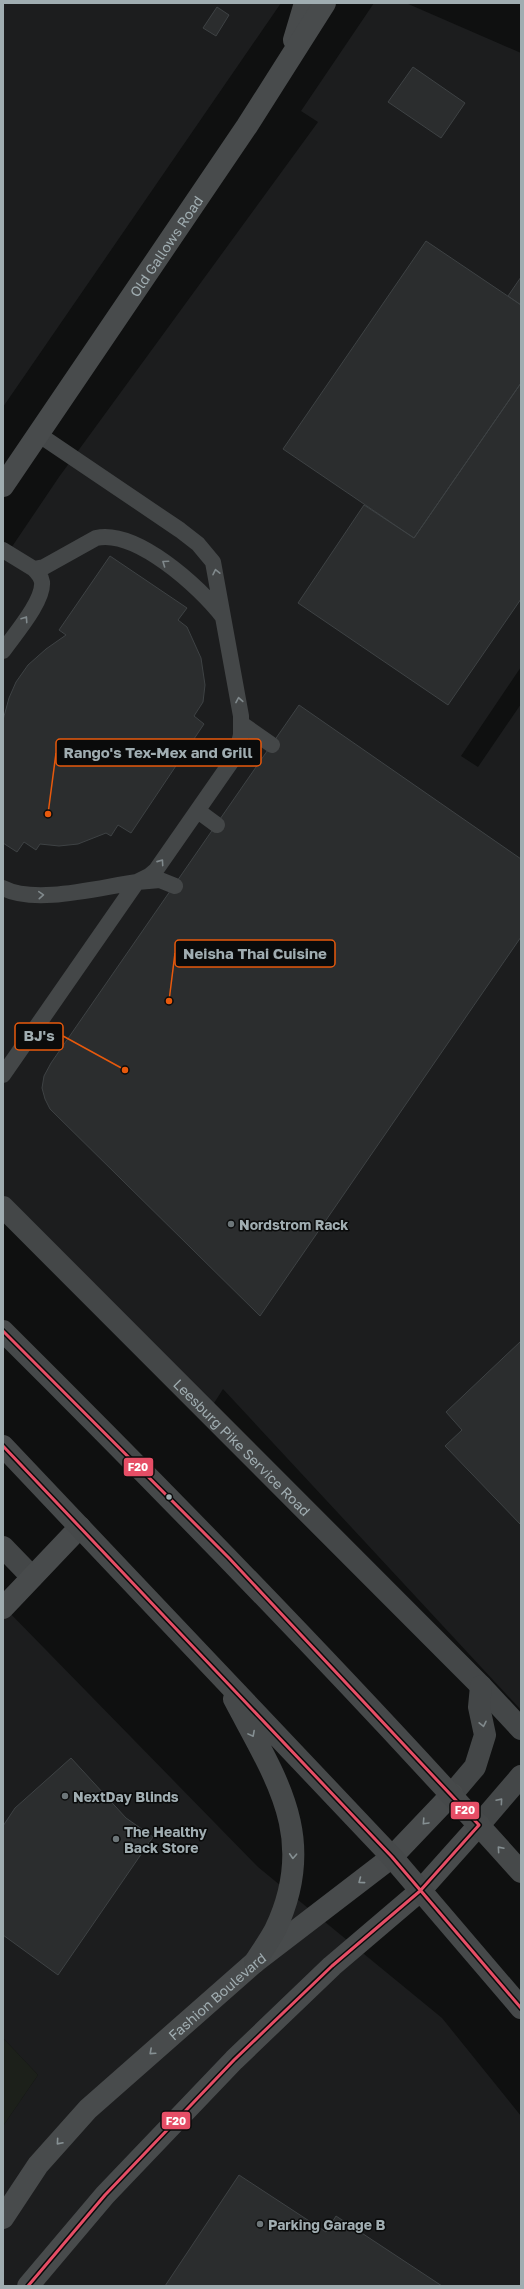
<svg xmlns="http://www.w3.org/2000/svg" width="524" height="2289" font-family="'Golos Text',sans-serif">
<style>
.built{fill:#1c1d1e}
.green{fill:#1c201a}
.building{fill:#2b2d2e;stroke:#3e4244}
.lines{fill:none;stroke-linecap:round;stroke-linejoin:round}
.lane{stroke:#444748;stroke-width:16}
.street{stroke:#444748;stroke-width:22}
.secondary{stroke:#484b4c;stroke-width:22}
.highway{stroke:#46494a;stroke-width:22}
.bus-1-casing{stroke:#0a0b0b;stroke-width:6}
.bus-1{stroke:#e64e66;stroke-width:3}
.oneway{stroke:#80898c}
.oneway2{stroke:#858f92}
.oneway3{stroke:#869093}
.poi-dot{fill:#6d7679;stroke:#0a0b0b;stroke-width:1.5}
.bus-dot{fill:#a0adb1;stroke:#0a0b0b;stroke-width:1.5}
.labels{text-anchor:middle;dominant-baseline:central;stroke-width:3;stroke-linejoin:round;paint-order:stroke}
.street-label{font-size:14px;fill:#a0adb1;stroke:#0a0b0b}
.poi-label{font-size:14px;font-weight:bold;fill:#a0adb1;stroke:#0a0b0b;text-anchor:start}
.leader{fill:none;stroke:#e8590c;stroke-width:1.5}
.callout-dot{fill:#e8590c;stroke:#0a0b0b;stroke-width:1.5}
.callout{fill:#0a0b0b;stroke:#e8590c;stroke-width:1.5}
.callout-label{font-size:15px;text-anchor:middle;font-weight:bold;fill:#a0adb1}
.line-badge{stroke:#0a0b0b;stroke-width:1.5}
.badge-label{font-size:11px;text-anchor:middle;font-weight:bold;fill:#fff}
</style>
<rect width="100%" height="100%" fill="#0f1010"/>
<path class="built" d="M 3,3 L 281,3 L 3,407 Z
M 374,3 L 406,3 L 521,53 L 521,667 L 461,756 L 478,767 L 521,704 L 521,1710 L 223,1389 L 209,1411 L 3,1197 L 3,560 L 59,477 L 318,122 L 301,111 Z
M 3,1606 L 258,1867 L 442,2018 L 521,2116 L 521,2286 L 3,2286 L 3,2126 L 38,2075 L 3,2038 Z"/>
<path class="green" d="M 3,2038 L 38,2075 L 3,2126 Z"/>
<path class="building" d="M 217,7 L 229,15 L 216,36 L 203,28 Z
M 413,67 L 465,103 L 441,138 L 388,102 Z
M 426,241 L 521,305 L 521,383 L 414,538 L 283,449 Z
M 521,277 L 521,305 L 508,296 Z
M 521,383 L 521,599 L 448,705 L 298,603 L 364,505 L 414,538 Z
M 110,556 L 187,608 L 178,620 L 187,627 L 201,658 L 205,685 L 203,702 L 194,716 L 204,724 L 131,833 L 118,825 L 111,836 L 106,833 L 78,844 L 59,846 L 40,844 L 36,850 L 24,842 L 17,852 L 3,843 L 3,720 L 9,698 L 16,682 L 28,665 L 46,649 L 66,635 L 59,630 Z
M 299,705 L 521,859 L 521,937 L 260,1316 L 50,1109 L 45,1099 L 42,1088 L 44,1076 L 51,1063 Z
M 521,1341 L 521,1525 L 445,1446 L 462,1430 L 446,1412 Z
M 71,1758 L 126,1818 L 153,1837 L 58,1975 L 3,1935 L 3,1826 L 15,1808 Z
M 239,2175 L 326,2232 L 336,2216 L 442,2286 L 165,2286 Z"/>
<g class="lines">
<path class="lane" d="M 3,550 L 34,569 L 44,567 L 96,538 C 136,529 199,586 223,617
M 3,651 C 14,635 44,601 42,582 C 41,576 38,573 34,569
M 242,724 L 272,745
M 198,811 L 217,825
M 3,888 C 36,905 100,887 137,882 L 149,876 L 156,870 L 236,755 L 241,735 L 241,716 L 213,562 L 198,544 L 180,530 L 38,434
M 3,1075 L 137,882 L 160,880 L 175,886"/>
<g class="street">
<path id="s1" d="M 3,1207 L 481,1686 L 521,1729"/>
<path d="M 3,1547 L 32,1577"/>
<path d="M 452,1794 L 475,1767 L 485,1735 L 479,1707 L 481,1686"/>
<path d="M 479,1825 L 521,1776"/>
</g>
<g class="secondary">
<path d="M 294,40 L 305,3"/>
<path id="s2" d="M 3,486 L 247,126 L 325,3"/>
<path d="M 3,1608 L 80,1527"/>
<path id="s3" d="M 3,2218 L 38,2165 L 88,2109 L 255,1962 L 392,1857 L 452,1794"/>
<path d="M 28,2286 L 105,2195 L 234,2060 L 332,1966 L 420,1891 L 479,1825"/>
</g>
<path class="highway" d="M 3,1331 C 180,1507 354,1686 521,1872
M 3,1446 L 392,1857 L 521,2008
M 234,1699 C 276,1779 319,1838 275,1930 C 269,1941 262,1951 255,1962"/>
<defs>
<path id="bus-1" d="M 3,1331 L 229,1558 L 479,1825 L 420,1891 L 332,1966 L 234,2060 L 105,2195 L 28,2286
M 3,1446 L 392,1857 L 521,2008"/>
</defs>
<use href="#bus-1" class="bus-1-casing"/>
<use href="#bus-1" class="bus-1"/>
</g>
<defs><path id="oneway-chevron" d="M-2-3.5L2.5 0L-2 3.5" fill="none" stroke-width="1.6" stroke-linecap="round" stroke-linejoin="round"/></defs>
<g class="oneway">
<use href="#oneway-chevron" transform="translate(165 563) rotate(-145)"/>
<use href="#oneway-chevron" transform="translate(216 572) rotate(-102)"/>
<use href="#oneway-chevron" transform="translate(25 619) rotate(-56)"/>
<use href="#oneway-chevron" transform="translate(239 700) rotate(-100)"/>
<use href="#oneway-chevron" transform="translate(161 862) rotate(-55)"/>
<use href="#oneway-chevron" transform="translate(41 895) rotate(-4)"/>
<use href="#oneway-chevron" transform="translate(483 1724) rotate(78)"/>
<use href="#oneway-chevron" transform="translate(500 1801) rotate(-49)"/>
</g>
<g class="oneway2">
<use href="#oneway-chevron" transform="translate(252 1734) rotate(62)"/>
<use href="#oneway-chevron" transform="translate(500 1849) rotate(-131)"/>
<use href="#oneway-chevron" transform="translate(293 1856) rotate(93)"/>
</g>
<g class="oneway3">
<use href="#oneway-chevron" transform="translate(425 1822) rotate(133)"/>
<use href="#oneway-chevron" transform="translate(361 1881) rotate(143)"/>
<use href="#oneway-chevron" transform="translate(152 2052) rotate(138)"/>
<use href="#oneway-chevron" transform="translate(59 2142) rotate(131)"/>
</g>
<g class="poi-dot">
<circle cx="231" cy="1224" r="4"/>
<circle cx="65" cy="1796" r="4"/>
<circle cx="116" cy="1839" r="4"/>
<circle cx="260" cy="2224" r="4"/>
</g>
<circle class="bus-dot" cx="169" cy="1497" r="3.5"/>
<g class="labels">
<g class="street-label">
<text stroke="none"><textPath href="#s2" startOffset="290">Old Gallows Road</textPath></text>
<text stroke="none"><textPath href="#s1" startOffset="339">Leesburg Pike Service Road</textPath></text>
<text stroke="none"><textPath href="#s3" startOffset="310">Fashion Boulevard</textPath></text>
</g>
<g class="poi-label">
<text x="239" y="1224">Nordstrom Rack</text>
<text x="73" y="1796">NextDay Blinds</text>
<text x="124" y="1831">The Healthy<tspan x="124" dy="16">Back Store</tspan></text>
<text x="268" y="2224">Parking Garage B</text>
</g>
</g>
<path class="leader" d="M48 814L56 753M169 1001L175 953M125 1070L63 1036"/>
<g class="callout-dot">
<circle cx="48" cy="814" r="4"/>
<circle cx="169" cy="1001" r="4"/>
<circle cx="125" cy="1070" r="4"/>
</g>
<g class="callout">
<rect x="56" y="739" width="205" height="27" rx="4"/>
<rect x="175" y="940" width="160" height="27" rx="4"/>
<rect x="15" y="1023" width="48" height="27" rx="4"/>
</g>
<g class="callout-label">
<text x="158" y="758">Rango's Tex-Mex and Grill</text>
<text x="255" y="959">Neisha Thai Cuisine</text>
<text x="39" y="1041">BJ's</text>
</g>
<g class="line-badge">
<rect x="123" y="1457" width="31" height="20" rx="4" fill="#e64e66"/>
<rect x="450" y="1801" width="30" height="19" rx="4" fill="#e64e66"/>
<rect x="161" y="2111" width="30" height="19" rx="4" fill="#e64e66"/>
</g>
<g class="badge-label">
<text x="138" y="1471">F20</text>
<text x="465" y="1814">F20</text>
<text x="176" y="2125">F20</text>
</g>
<rect width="524" height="2289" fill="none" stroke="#a0adb1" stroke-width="8"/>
</svg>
